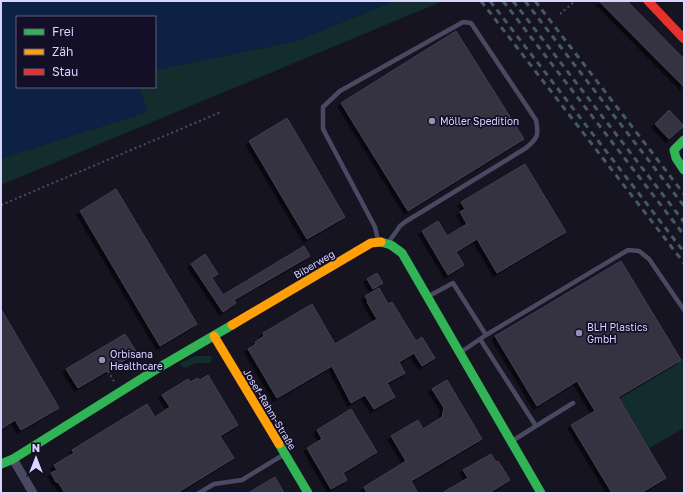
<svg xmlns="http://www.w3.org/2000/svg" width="685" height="494" font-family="'Golos Text',sans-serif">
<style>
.green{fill:#132c2d}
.water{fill:#0d2144}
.building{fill:#343243;stroke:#433f54;filter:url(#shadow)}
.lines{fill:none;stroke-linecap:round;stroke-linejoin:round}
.path{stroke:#44505f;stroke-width:2;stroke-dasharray:2 3;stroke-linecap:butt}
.lane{stroke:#4a4962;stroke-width:4.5}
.street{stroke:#4a4962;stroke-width:9}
.fast{stroke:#30b455;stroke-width:9}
.slow{stroke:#ff9f0a;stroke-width:9}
.jam{stroke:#e5322d;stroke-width:9}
.rail{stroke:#43596b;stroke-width:3;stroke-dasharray:6 5;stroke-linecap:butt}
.poi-dot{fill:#9591b1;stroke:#130f26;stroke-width:1.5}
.labels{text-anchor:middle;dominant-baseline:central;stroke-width:3.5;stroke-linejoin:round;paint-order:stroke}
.poi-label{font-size:10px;fill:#d9d4ff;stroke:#130f26;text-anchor:start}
.street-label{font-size:10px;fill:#d9d4ff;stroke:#130f26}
</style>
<defs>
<filter id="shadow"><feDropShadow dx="-3.5" dy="3.5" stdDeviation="0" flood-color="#0009"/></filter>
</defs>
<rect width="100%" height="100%" fill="#161421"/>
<path class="green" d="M 394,1 L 443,1 L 1,185 L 1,158 L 147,112 L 139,87 L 155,87 L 155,70 L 296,41 Z
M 196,356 L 210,356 L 212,358 L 210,363 L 195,363 L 186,368 L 181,366 L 180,363 Z
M 684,358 L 684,428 L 649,448 L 618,397 Z"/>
<path class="water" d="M 1,1 L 394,1 L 296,41 L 155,70 L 155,17 L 17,17 L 17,87 L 139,87 L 147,112 L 1,158 Z"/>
<path class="building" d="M 599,1 L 627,1 L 684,59 L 684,87 Z
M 456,31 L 524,139 L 408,211 L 341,103 Z
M 669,110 L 684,126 L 669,139 L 655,124 Z
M 287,118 L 345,217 L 307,239 L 249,141 Z
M 525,164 L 566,232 L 497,273 L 477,239 L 456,252 L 464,265 L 448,275 L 422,231 L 438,221 L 447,236 L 467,224 L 460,212 L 465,209 L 461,202 Z
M 116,189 L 197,324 L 160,346 L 80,211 Z
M 304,246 L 310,256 L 234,300 L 236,303 L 223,312 L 191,264 L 205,254 L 218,274 L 212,278 L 223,295 Z
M 621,261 L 681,360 L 618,397 L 666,478 L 641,493 L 612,493 L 571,425 L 595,411 L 577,381 L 537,406 L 495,336 Z
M 377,273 L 383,283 L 373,289 L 367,279 Z
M 379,288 L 388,304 L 392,302 L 416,341 L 422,337 L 435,358 L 422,366 L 414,353 L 399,362 L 405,373 L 387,383 L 395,397 L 374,409 L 365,395 L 351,403 L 332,366 L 277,398 L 248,349 L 256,344 L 255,342 L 264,336 L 263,333 L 312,304 L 335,344 L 377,319 L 367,302 L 368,301 L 365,296 Z
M 1,309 L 59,408 L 21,430 L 15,420 L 1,429 Z
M 125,334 L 137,353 L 78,388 L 66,369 Z
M 208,375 L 238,425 L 220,436 L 234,458 L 177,493 L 65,493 L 58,482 L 56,482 L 51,473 L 57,470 L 54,465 L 74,453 L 72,450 L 147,404 L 155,417 L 170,407 L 162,395 L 188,379 L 190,382 L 198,378 L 200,380 Z
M 447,380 L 482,439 L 411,481 L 418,493 L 367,493 L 364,487 L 406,461 L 391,436 L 418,420 L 423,429 L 442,417 L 444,408 L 432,389 Z
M 351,409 L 377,452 L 343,473 L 347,480 L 331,489 L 307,448 L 322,439 L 317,430 Z
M 491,454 L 496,462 L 498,461 L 510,480 L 489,493 L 442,493 L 468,478 L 463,470 Z
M 275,477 L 284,493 L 248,493 Z"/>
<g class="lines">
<path class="path" d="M 560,14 L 575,1
M 1,205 L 221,112
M 108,371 L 115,383"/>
<path class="lane" d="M 378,240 L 375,227 L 323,129 L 323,107 L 340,91 L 463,22 L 471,23 L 536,120 C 539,135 538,138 526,148 L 405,222 L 400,226 L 388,243
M 429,296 L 453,283 L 486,335 L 461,352
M 486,335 L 628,250 L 639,251 L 649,259 L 684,310
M 480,339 L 536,426
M 512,441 L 573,403
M 199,493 L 214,484 L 242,480 L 283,455"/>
<path class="street" d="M 13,459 L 33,493"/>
<path class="fast" d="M 684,140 L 674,150 L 676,158 L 684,170
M 381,242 L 391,245 L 402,253 L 541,493
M 279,444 L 308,493
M 1,464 L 13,459 L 160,367 L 232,325"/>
<path class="slow" d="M 232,325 L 371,243 L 381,242
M 214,336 L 279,444"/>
<path class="jam" d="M 648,1 L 684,39"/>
<path class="rail" d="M 481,1 L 684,263
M 490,1 L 684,252
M 503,1 L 684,235
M 513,1 L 684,222
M 525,1 L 684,206
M 535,1 L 684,194"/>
</g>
<g class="poi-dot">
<circle cx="432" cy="121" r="4"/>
<circle cx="579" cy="333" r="4"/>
<circle cx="102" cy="360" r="4"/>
</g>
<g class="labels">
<g class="poi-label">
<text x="440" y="121">Möller Spedition</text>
<text x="587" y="327">BLH Plastics<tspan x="587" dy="12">GmbH</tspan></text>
<text x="110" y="354">Orbisana<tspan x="110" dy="12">Healthcare</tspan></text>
</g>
<g class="street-label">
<text transform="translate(314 264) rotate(-31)">Biberweg</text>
<text transform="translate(270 409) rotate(59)">Josef-Rahm-Straße</text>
</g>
</g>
<rect width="685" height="494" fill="none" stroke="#d9d4ff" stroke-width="4"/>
<rect x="16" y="16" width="140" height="72" fill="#130f26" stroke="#625e7d"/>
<rect x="24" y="29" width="20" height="6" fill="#30b455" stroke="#625e7d"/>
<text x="52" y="36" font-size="12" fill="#d9d4ff">Frei</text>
<rect x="24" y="49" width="20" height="6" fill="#ff9f0a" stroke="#625e7d"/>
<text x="52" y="56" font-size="12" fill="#d9d4ff">Zäh</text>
<rect x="24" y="69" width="20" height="6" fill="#e5322d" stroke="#625e7d"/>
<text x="52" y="76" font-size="12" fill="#d9d4ff">Stau</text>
<g transform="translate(36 458)" stroke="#130f26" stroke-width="3" paint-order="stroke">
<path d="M0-3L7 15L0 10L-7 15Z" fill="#d9d4ff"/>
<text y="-6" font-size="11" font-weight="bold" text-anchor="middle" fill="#d9d4ff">N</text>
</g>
</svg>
